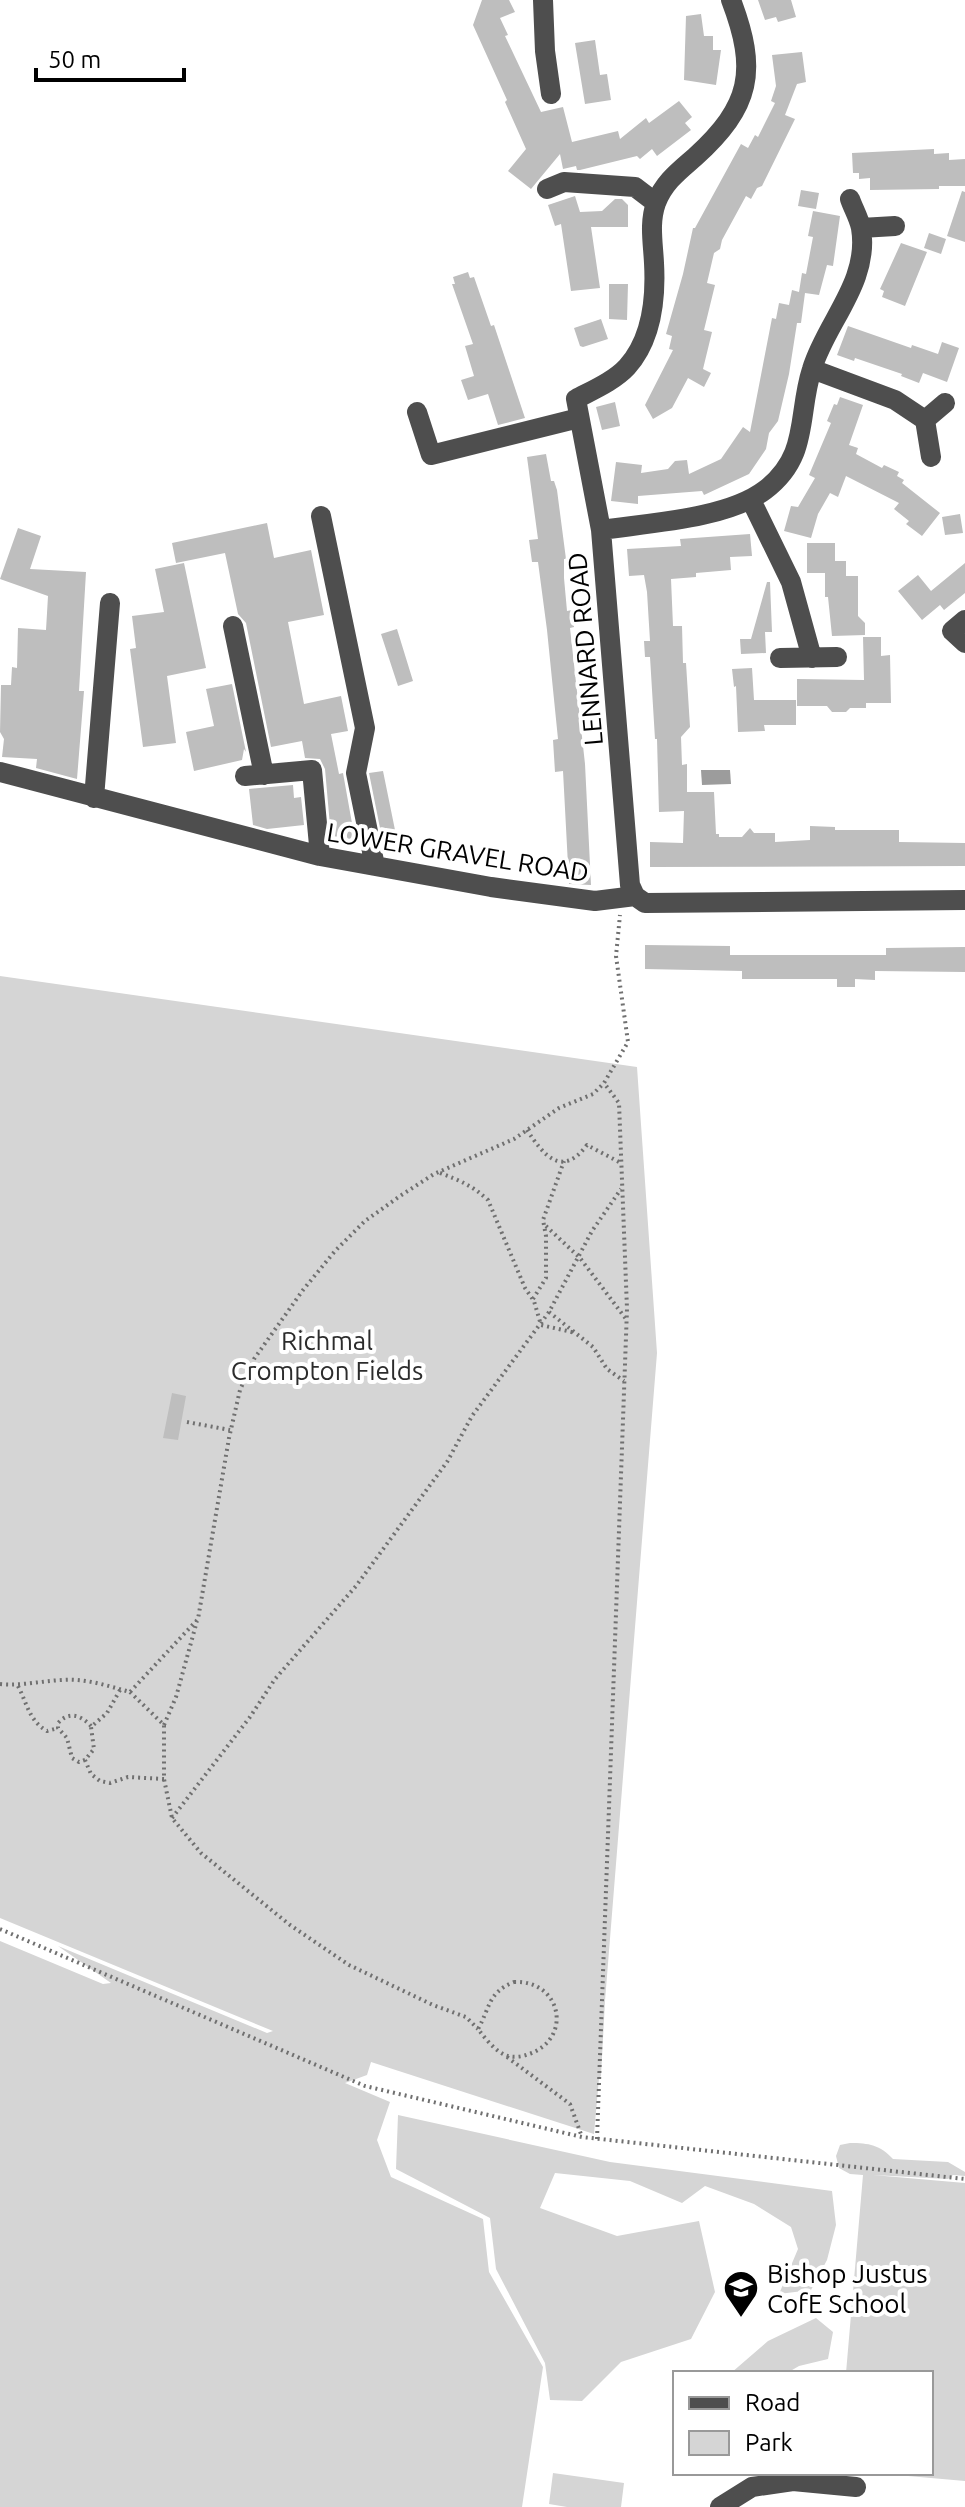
<svg xmlns="http://www.w3.org/2000/svg" width="965" height="2507" font-family="Ubuntu,sans-serif">
<style>
.green{fill:#d5d5d5}
.water{fill:#9c9c9c}
.building{fill:#bebebe}
.lines{fill:none;stroke-linecap:round;stroke-linejoin:round}
.path{stroke:#707070;stroke-width:4;stroke-dasharray:2 4;stroke-linecap:butt}
.minor{stroke:#4e4e4e;stroke-width:20}
.labels{text-anchor:middle;dominant-baseline:central;stroke-width:8;stroke-linejoin:round;paint-order:stroke}
.street-label{font-size:26px;fill:#000;stroke:#fff}
.park-label{font-size:26px;fill:#2c2c2c;stroke:#fff}
.poi-label{font-size:26px;fill:#000;stroke:#fff;text-anchor:start}
</style>
<rect width="100%" height="100%" fill="#fff"/>
<path class="green" d="M 0,976 L 637,1067 L 657,1353 L 605,2001 L 601,2076 L 599,2078 L 594,2134 L 371,2062 L 367,2075 L 345,2083 L 390,2102 L 377,2140 L 391,2177 L 483,2219 L 489,2272 L 543,2367 L 522,2507 L 0,2507 L 0,1941 L 103,1984 L 111,1983 L 58,1946 L 267,2033 L 273,2031 L 0,1918 Z
M 398,2115 L 610,2162 L 832,2191 L 836,2225 L 827,2260 L 811,2290 L 779,2294 L 798,2249 L 791,2227 L 754,2204 L 705,2186 L 682,2203 L 630,2181 L 555,2173 L 540,2208 L 617,2236 L 699,2221 L 715,2292 L 691,2339 L 621,2362 L 582,2401 L 550,2400 L 545,2363 L 496,2269 L 490,2218 L 396,2169 Z
M 850,2143 C 869,2143 880,2145 893,2159 L 948,2162 L 965,2172 L 965,2176 L 953,2175 L 948,2179 L 873,2175 L 965,2183 L 965,2481 L 874,2473 L 931,2473 L 931,2373 L 846,2373 L 863,2175 L 850,2174 L 839,2168 L 836,2156 L 840,2145 Z
M 816,2318 L 833,2332 L 828,2359 L 799,2366 L 787,2373 L 731,2373 L 768,2341 Z
M 553,2473 L 624,2483 L 621,2507 L 567,2507 L 549,2504 Z"/>
<path class="water" d="M 701,770 L 730,770 L 731,784 L 702,785 Z"/>
<path class="building" d="M 482,0 L 509,0 L 515,12 L 500,18 L 508,35 L 505,36 L 541,112 L 563,107 L 572,142 L 618,131 L 620,139 L 646,118 L 649,123 L 679,101 L 692,117 L 685,123 L 691,130 L 657,156 L 652,149 L 640,159 L 637,156 L 580,170 L 577,170 L 576,166 L 563,169 L 560,154 L 531,189 L 508,171 L 526,149 L 505,102 L 507,100 L 473,25 Z
M 758,0 L 791,0 L 796,17 L 778,22 L 776,17 L 765,20 Z
M 701,14 L 704,36 L 713,36 L 713,50 L 721,50 L 716,85 L 684,80 L 686,16 Z
M 595,40 L 600,75 L 607,74 L 611,100 L 585,104 L 575,43 Z
M 802,52 L 806,82 L 797,84 L 785,115 L 795,119 L 762,186 L 757,188 L 751,199 L 746,196 L 722,240 L 720,249 L 714,253 L 707,283 L 715,285 L 704,330 L 712,332 L 703,369 L 711,373 L 704,387 L 688,378 L 672,408 L 653,419 L 645,405 L 673,350 L 669,349 L 672,336 L 666,334 L 683,274 L 693,228 L 695,228 L 741,144 L 748,148 L 755,135 L 758,137 L 775,103 L 771,101 L 776,86 L 772,55 Z
M 934,149 L 934,154 L 949,153 L 949,160 L 965,159 L 965,186 L 939,186 L 939,189 L 870,190 L 870,178 L 859,179 L 859,173 L 853,173 L 852,153 Z
M 801,190 L 819,193 L 816,209 L 798,206 Z
M 962,191 L 965,192 L 965,242 L 947,236 Z
M 575,196 L 580,212 L 602,211 L 615,199 L 622,199 L 628,205 L 628,227 L 591,227 L 600,288 L 571,291 L 561,224 L 555,226 L 548,205 Z
M 813,211 L 840,216 L 833,266 L 827,265 L 819,295 L 805,293 L 801,323 L 797,323 L 789,374 L 778,421 L 769,433 L 766,449 L 749,474 L 704,495 L 702,491 L 638,496 L 638,504 L 611,501 L 616,462 L 642,465 L 641,473 L 668,469 L 675,461 L 687,460 L 689,474 L 721,459 L 743,427 L 750,432 L 772,318 L 776,319 L 779,303 L 789,305 L 792,290 L 799,292 L 802,273 L 806,274 L 813,237 L 808,236 Z
M 929,233 L 946,239 L 941,254 L 924,248 Z
M 901,243 L 927,252 L 905,306 L 882,297 L 884,291 L 880,289 Z
M 468,272 L 470,278 L 474,277 L 491,326 L 494,325 L 525,418 L 498,425 L 488,394 L 468,400 L 461,380 L 474,376 L 465,346 L 473,344 L 452,284 L 455,284 L 453,277 Z
M 609,284 L 628,284 L 627,320 L 609,319 Z
M 601,319 L 608,339 L 583,347 L 580,346 L 574,328 Z
M 848,326 L 911,348 L 912,345 L 938,354 L 942,342 L 959,348 L 947,382 L 923,373 L 919,383 L 901,376 L 902,374 L 855,358 L 854,361 L 837,355 Z
M 840,397 L 863,405 L 849,445 L 858,448 L 856,454 L 882,468 L 884,465 L 899,472 L 897,476 L 904,480 L 902,483 L 940,513 L 922,536 L 906,524 L 909,521 L 894,509 L 899,503 L 846,476 L 838,497 L 830,493 L 818,514 L 811,538 L 784,531 L 791,506 L 798,507 L 815,478 L 809,475 L 831,423 L 827,421 L 834,404 L 837,405 Z
M 615,402 L 620,426 L 602,430 L 596,407 Z
M 546,454 L 551,481 L 554,481 L 557,490 L 566,559 L 564,559 L 564,578 L 567,611 L 572,610 L 574,627 L 570,628 L 585,764 L 591,885 L 569,884 L 563,771 L 555,772 L 553,740 L 558,739 L 547,630 L 538,562 L 532,562 L 529,540 L 538,539 L 527,457 Z
M 960,514 L 963,533 L 945,535 L 942,517 Z
M 267,523 L 274,558 L 311,550 L 324,615 L 288,622 L 304,704 L 341,696 L 348,731 L 331,734 L 339,774 L 343,773 L 355,840 L 331,837 L 325,769 L 320,759 L 305,758 L 302,741 L 271,747 L 246,623 L 238,614 L 225,553 L 176,563 L 172,543 Z
M 18,528 L 41,536 L 30,569 L 86,572 L 79,691 L 84,691 L 77,779 L 36,768 L 37,759 L 2,757 L 4,739 L 0,732 L 1,685 L 11,685 L 12,667 L 17,668 L 18,628 L 46,630 L 48,596 L 0,579 Z
M 750,534 L 752,556 L 730,557 L 731,570 L 696,573 L 696,577 L 671,579 L 673,626 L 682,626 L 683,663 L 686,663 L 690,727 L 681,737 L 682,765 L 687,764 L 687,792 L 714,792 L 716,834 L 719,834 L 719,837 L 742,837 L 750,828 L 754,833 L 775,833 L 775,842 L 810,840 L 810,826 L 835,827 L 835,830 L 899,830 L 899,842 L 965,843 L 965,866 L 650,867 L 650,842 L 683,843 L 684,811 L 659,812 L 657,739 L 655,739 L 650,657 L 645,657 L 644,641 L 650,641 L 647,592 L 644,575 L 629,576 L 627,549 L 681,546 L 680,539 Z
M 807,543 L 835,543 L 835,561 L 846,561 L 846,576 L 858,576 L 858,616 L 865,623 L 865,635 L 832,636 L 828,597 L 825,597 L 825,573 L 807,573 Z
M 184,563 L 206,668 L 167,676 L 176,743 L 143,747 L 130,649 L 136,648 L 132,616 L 164,612 L 155,569 Z
M 965,563 L 965,593 L 944,610 L 940,605 L 922,620 L 898,591 L 918,575 L 931,591 Z
M 767,582 L 770,582 L 772,632 L 765,632 L 766,653 L 741,654 L 740,639 L 751,639 Z
M 397,629 L 413,681 L 398,686 L 381,634 Z
M 863,637 L 881,637 L 881,656 L 890,655 L 891,703 L 866,703 L 866,708 L 850,708 L 846,712 L 832,712 L 827,706 L 797,706 L 797,679 L 864,680 Z
M 752,668 L 754,700 L 796,700 L 796,725 L 764,725 L 765,731 L 738,732 L 736,686 L 734,687 L 732,669 Z
M 232,684 L 246,752 L 244,749 L 242,760 L 194,771 L 186,732 L 214,726 L 206,689 Z
M 383,771 L 395,830 L 381,833 L 369,773 Z
M 293,785 L 294,798 L 301,797 L 304,825 L 267,829 L 253,825 L 249,789 Z
M 645,945 L 730,946 L 730,955 L 886,955 L 886,948 L 965,947 L 965,972 L 875,971 L 875,980 L 855,979 L 855,987 L 837,987 L 837,979 L 742,979 L 742,971 L 645,969 Z
M 172,1393 L 186,1396 L 178,1440 L 163,1438 Z"/>
<g class="lines">
<path class="path" d="M 527,1130 C 544,1156 562,1178 587,1145 L 621,1163
M 440,1173 C 459,1180 473,1186 488,1200 L 525,1288 L 534,1301 L 541,1325 L 576,1333
M 546,1226 L 580,1258 L 626,1319
M 533,1299 L 546,1278 L 546,1236 L 543,1220 L 564,1161
M 549,1312 L 593,1347 L 607,1369 L 624,1381
M 187,1422 L 230,1430
M 0,1684 C 22,1686 41,1681 62,1680 C 85,1678 108,1686 130,1692 L 198,1619 L 229,1438 L 240,1390 L 254,1359 L 303,1290 L 335,1251 L 365,1221 L 400,1196 L 434,1174 L 514,1139 L 559,1108 L 593,1094 L 604,1083 L 628,1042 L 616,956 L 620,915
M 18,1686 C 27,1703 29,1721 47,1731 L 58,1728
M 120,1690 L 107,1713 L 91,1727 L 94,1749 L 85,1760 L 91,1774 L 100,1781 L 110,1783 L 128,1777 L 164,1779
M 130,1692 L 164,1725 L 164,1779 L 172,1818 L 201,1853 L 290,1925 L 349,1965 L 433,2005 L 466,2017 L 478,2029
M 164,1725 L 176,1697 L 197,1621
M 85,1760 L 79,1762 L 72,1758 L 67,1738 L 58,1728 L 58,1723 C 69,1711 81,1715 91,1726
M 172,1818 L 250,1717 L 275,1679 L 356,1586 L 447,1462 L 472,1416 L 549,1312 L 592,1231 L 621,1189
M 0,1929 L 365,2086 L 582,2137 L 965,2179
M 514,1982 C 562,1980 573,2039 529,2054 C 522,2057 512,2058 505,2055 C 494,2050 485,2038 478,2029 C 490,2008 488,1992 514,1982 Z
M 507,2057 L 570,2104 L 582,2137
M 597,2139 L 627,1309 L 619,1103 L 604,1083"/>
<path class="minor" d="M 543,0 L 545,51 L 551,94
M 547,189 L 564,182 L 635,187 L 656,203
M 861,228 L 895,226
M 812,369 L 895,400 L 925,420
M 417,412 L 431,455 L 579,418
M 931,457 L 925,420 L 945,403
M 751,500 L 791,582 L 812,658
M 321,516 L 365,728 L 356,773 L 375,866
M 601,530 C 648,523 727,519 765,490 C 810,456 797,415 812,369 C 826,322 870,282 861,228 C 859,218 853,208 850,199
M 965,620 L 952,631 L 965,643
M 233,626 L 264,775
M 780,658 L 837,657
M 0,772 L 320,856 L 491,887 L 595,901 L 635,896 L 645,903 L 965,900
M 245,776 L 312,770 L 320,856
M 94,798 L 110,603
M 635,896 L 630,885 L 601,530 L 576,399 C 593,390 614,381 627,367 C 652,339 656,298 654,263 C 653,242 649,223 656,203 C 664,182 679,171 695,157 C 751,106 758,71 731,0
M 720,2507 L 752,2487 L 793,2481 L 856,2487"/>
</g>
<defs>
<symbol id="school-pin" viewBox="-11 -11 22 30"><path d="M0 17L-7.5 6A9.5 9.5 0 1 1 7.5 6Z" fill="#000" stroke="#fff"/><path d="M0-5L7-2L0 1L-7-2ZM-4 1L0 2.5L4 1V4Q0 6-4 4Z" fill="#fff"/></symbol>
</defs>
<g fill-rule="evenodd">
<use href="#school-pin" x="721" y="2268" width="40" height="54"/>
</g>
<g class="labels">
<g class="street-label">
<text transform="translate(585 649) rotate(-95)">LENNARD ROAD</text>
<text transform="translate(458 852) rotate(9)">LOWER GRAVEL ROAD</text>
</g>
<g class="park-label">
<text x="327" y="1340">Richmal<tspan x="327" dy="30">Crompton Fields</tspan></text>
</g>
<g class="poi-label">
<text x="767" y="2273">Bishop Justus<tspan x="767" dy="30">CofE School</tspan></text>
</g>
</g>
<rect x="673" y="2371" width="260" height="104" fill="#ffffff" stroke="#999999" stroke-width="2"/>
<rect x="689" y="2397" width="40" height="12" fill="#4e4e4e" stroke="#999999" stroke-width="2"/>
<text x="745" y="2411" font-size="24" fill="#000000">Road</text>
<rect x="689" y="2431" width="40" height="24" fill="#d5d5d5" stroke="#999999" stroke-width="2"/>
<text x="745" y="2451" font-size="24" fill="#000000">Park</text>
<path d="M36 68v12h148v-12" fill="none" stroke="#000000" stroke-width="4"/>
<text x="48" y="68" font-size="24" fill="#000000" stroke="#ffffff" stroke-width="6" paint-order="stroke">50 m</text>
</svg>
